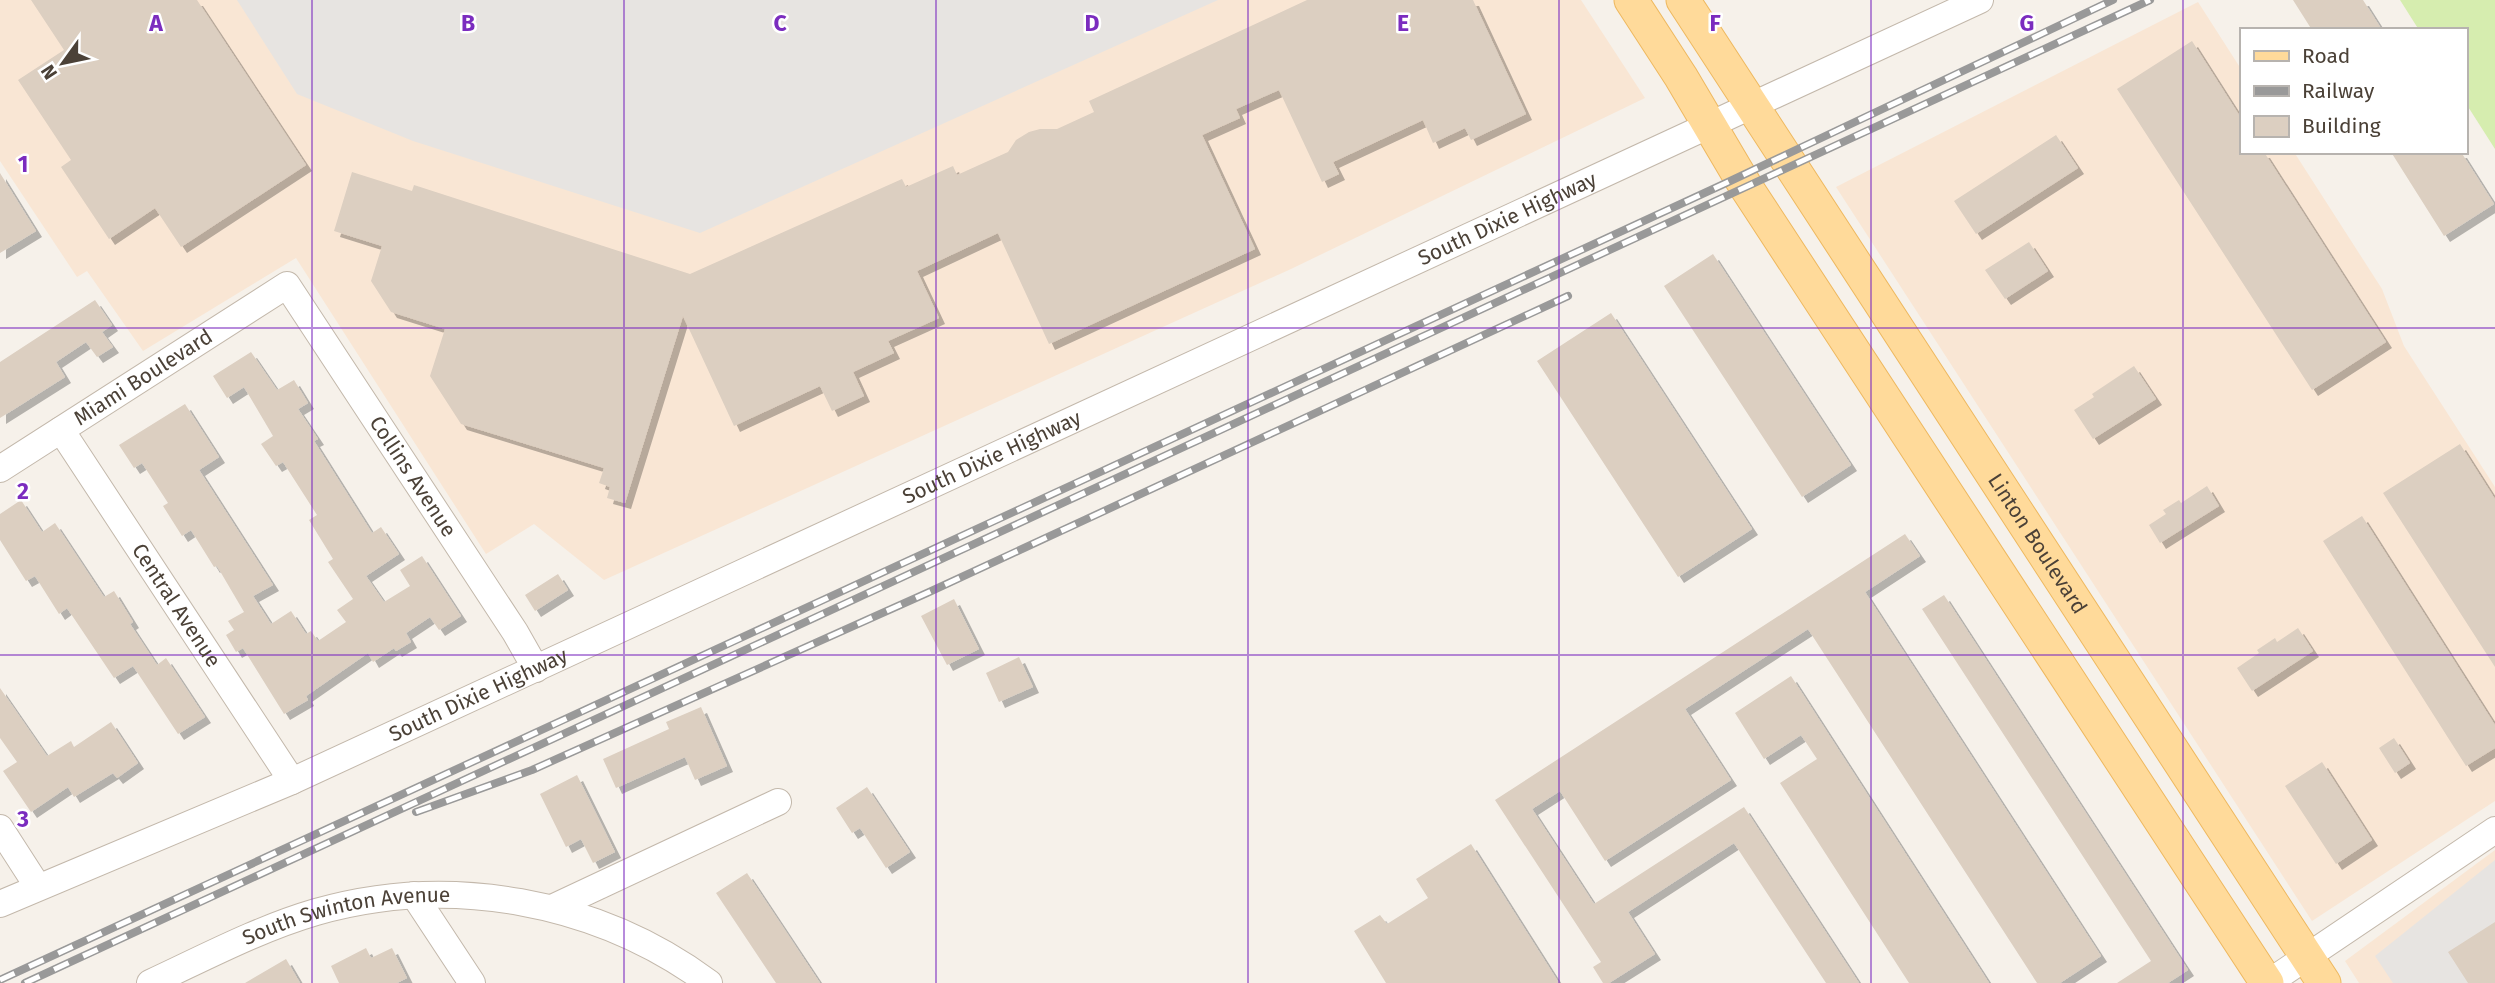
<svg xmlns="http://www.w3.org/2000/svg" width="2495" height="983" font-family="'Fira Sans',sans-serif">
<style>
.commercial{fill:#f9e6d4}
.green{fill:#d6edaf}
.parking{fill:#e7e4e1}
.building{fill:#dccfc1;filter:url(#shadow)}
.lines{fill:none;stroke-linecap:round;stroke-linejoin:round}
.minor-casing{stroke:#c3b8ab;stroke-width:28}
.major-casing{stroke:#eeb85f;stroke-width:35}
.minor{stroke:#fff;stroke-width:26}
.major{stroke:#ffda9a;stroke-width:33}
.rail-casing{stroke:#999;stroke-width:8}
.rail{stroke:#fff;stroke-width:5;stroke-dasharray:16;stroke-linecap:butt}
.grid{fill:none;stroke:#7b2cbf;stroke-width:2;stroke-opacity:0.55}
.labels{text-anchor:middle;dominant-baseline:central;stroke-width:5;stroke-linejoin:round;paint-order:stroke}
.street-label{font-size:21px;fill:#4b4137;stroke:#fff}
.grid-label{font-size:23px;text-anchor:middle;font-weight:bold;fill:#7b2cbf;stroke:#fff;stroke-width:5;stroke-linejoin:round;paint-order:stroke}
</style>
<defs>
<filter id="shadow"><feDropShadow dx="6" dy="6" stdDeviation="0" flood-color="#0004"/></filter>
</defs>
<rect width="100%" height="100%" fill="#f6f1ea"/>
<path class="commercial" d="M 0,0 L 1581,0 L 1645,98 L 1291,269 L 604,580 L 534,524 L 486,554 L 296,258 L 143,351 L 87,271 L 77,277 L 0,161 Z
M 2198,2 L 2241,69 L 2241,152 L 2294,152 L 2382,289 L 2404,346 L 2495,487 L 2495,801 L 2312,921 L 1836,187 Z
M 2495,850 L 2495,983 L 2359,983 L 2345,961 Z"/>
<path class="green" d="M 2400,0 L 2495,0 L 2495,149 L 2465,102 L 2465,30 L 2419,30 Z"/>
<path class="parking" d="M 237,0 L 1218,0 L 700,233 L 413,141 L 297,94 Z
M 2495,860 L 2495,983 L 2393,983 L 2375,956 Z"/>
<path class="building" d="M 31,0 L 197,0 L 306,165 L 181,247 L 155,208 L 109,239 L 61,167 L 71,160 L 18,80 L 64,50 Z
M 1307,0 L 1473,0 L 1526,114 L 1471,140 L 1465,128 L 1433,143 L 1423,120 L 1333,162 L 1339,174 L 1322,182 L 1279,90 L 1236,109 L 1240,118 L 1202,135 L 1255,249 L 1049,344 L 998,233 L 917,271 L 939,318 L 888,341 L 894,353 L 853,372 L 864,396 L 832,411 L 820,386 L 734,426 L 683,316 L 625,503 L 607,498 L 610,487 L 599,483 L 604,468 L 461,424 L 430,376 L 445,329 L 391,312 L 371,281 L 382,246 L 334,231 L 352,172 L 412,191 L 414,185 L 690,274 L 902,179 L 906,187 L 953,166 L 957,175 L 1008,152 L 1016,140 L 1029,132 L 1040,129 L 1057,129 L 1094,112 L 1089,101 Z
M 2293,0 L 2363,0 L 2382,30 L 2312,30 Z
M 2192,41 L 2241,118 L 2241,152 L 2264,152 L 2386,342 L 2312,390 L 2117,89 Z
M 2056,135 L 2078,168 L 1976,234 L 1954,201 Z
M 2391,152 L 2461,152 L 2494,204 L 2444,236 Z
M 0,173 L 36,231 L 0,253 Z
M 2029,242 L 2048,271 L 2005,299 L 1985,270 Z
M 1713,254 L 1851,465 L 1802,497 L 1664,286 Z
M 95,300 L 112,325 L 102,332 L 113,347 L 97,357 L 86,342 L 56,362 L 65,377 L 0,418 L 0,362 Z
M 1611,313 L 1752,529 L 1678,577 L 1537,361 Z
M 251,352 L 277,390 L 294,380 L 308,403 L 298,409 L 318,439 L 314,441 L 372,533 L 381,527 L 399,554 L 366,576 L 384,602 L 410,586 L 400,570 L 422,556 L 461,616 L 439,630 L 430,617 L 406,633 L 411,642 L 396,651 L 394,648 L 373,662 L 368,653 L 306,696 L 308,700 L 284,714 L 243,648 L 236,652 L 226,635 L 234,630 L 228,621 L 244,612 L 217,566 L 214,567 L 191,530 L 182,536 L 163,506 L 168,503 L 142,463 L 134,468 L 119,445 L 185,404 L 219,457 L 199,470 L 273,585 L 253,596 L 271,624 L 291,611 L 306,634 L 311,631 L 318,641 L 346,622 L 337,610 L 353,599 L 328,562 L 333,559 L 309,520 L 317,515 L 283,462 L 276,466 L 261,444 L 273,436 L 244,387 L 227,398 L 213,376 Z
M 2134,366 L 2156,399 L 2093,439 L 2074,410 L 2094,397 L 2092,394 Z
M 2460,444 L 2495,499 L 2495,667 L 2383,493 Z
M 2207,486 L 2219,506 L 2160,543 L 2149,525 L 2166,514 L 2163,510 L 2179,500 L 2181,503 Z
M 21,500 L 42,532 L 55,523 L 104,597 L 114,591 L 133,622 L 130,624 L 157,665 L 166,658 L 205,717 L 178,734 L 133,666 L 114,678 L 67,608 L 59,614 L 35,576 L 26,581 L 0,540 L 0,514 Z
M 2362,516 L 2495,725 L 2495,748 L 2466,766 L 2323,541 Z
M 1905,534 L 1920,556 L 1865,592 L 2101,956 L 2060,983 L 2037,983 L 1808,629 L 1685,709 L 1731,780 L 1605,861 L 1560,791 L 1532,809 L 1594,904 L 1744,807 L 1859,983 L 1826,983 L 1734,843 L 1628,912 L 1655,954 L 1609,983 L 1603,983 L 1593,967 L 1601,962 L 1495,800 Z
M 558,574 L 568,590 L 535,611 L 525,595 Z
M 1944,595 L 2188,970 L 2168,983 L 2117,983 L 2151,961 L 1922,609 Z
M 954,599 L 979,649 L 947,665 L 921,616 Z
M 2298,628 L 2313,651 L 2252,691 L 2237,668 L 2259,653 L 2257,650 L 2275,638 L 2277,642 Z
M 1019,657 L 1033,687 L 999,702 L 986,673 Z
M 1791,676 L 1989,983 L 1909,983 L 1780,783 L 1817,759 L 1801,735 L 1764,759 L 1735,713 Z
M 0,688 L 47,756 L 71,741 L 74,747 L 111,722 L 138,763 L 117,778 L 113,773 L 74,797 L 68,787 L 31,812 L 3,771 L 17,762 L 0,738 Z
M 701,707 L 727,766 L 695,780 L 685,757 L 616,788 L 603,759 L 669,729 L 666,722 Z
M 2394,738 L 2410,763 L 2395,773 L 2379,748 Z
M 2322,762 L 2372,840 L 2336,864 L 2285,786 Z
M 577,775 L 615,852 L 593,863 L 581,839 L 566,847 L 540,794 Z
M 867,787 L 910,852 L 886,868 L 860,828 L 852,833 L 836,808 Z
M 1471,844 L 1559,983 L 1386,983 L 1354,931 L 1380,915 L 1387,924 L 1428,898 L 1416,879 Z
M 747,873 L 820,983 L 776,983 L 716,893 Z
M 2495,922 L 2495,983 L 2468,983 L 2448,952 Z
M 366,948 L 371,958 L 392,948 L 407,978 L 397,983 L 339,983 L 331,966 Z
M 286,959 L 300,983 L 245,983 Z"/>
<g class="lines">
<defs>
<g id="minor">
<path id="s1" d="M 61,430 L 292,781"/>
<path id="s2" d="M 0,469 L 287,285 L 515,632 L 536,669"/>
<path d="M 0,828 L 38,887"/>
<path d="M 414,895 L 472,983"/>
<path id="s3" d="M 0,904 L 292,781 L 1980,0"/>
<path d="M 552,908 L 778,802"/>
<path id="s4" d="M 150,983 C 204,958 258,929 316,912 C 449,874 597,900 709,983"/>
<path d="M 2268,983 L 2495,830"/>
</g>
<g id="major">
<path d="M 1631,0 L 1681,77 L 1746,187 L 2267,983"/>
<path id="s5" d="M 1683,0 L 2324,983"/>
</g>
</defs>
<use href="#minor" class="minor-casing"/>
<use href="#major" class="major-casing"/>
<use href="#minor" class="minor"/>
<use href="#major" class="major"/>
<defs>
<path id="rail" d="M 416,812 L 532,770 L 927,593 L 1568,296
M 0,980 L 1726,183 L 2113,0
M 25,983 L 2150,0"/>
</defs>
<use href="#rail" class="rail-casing"/>
<use href="#rail" class="rail"/>
</g>
<path class="grid" d="M 312,0 L 312,983M 624,0 L 624,983M 936,0 L 936,983M 1248,0 L 1248,983M 1559,0 L 1559,983M 1871,0 L 1871,983M 2183,0 L 2183,983M 0,328 L 2495,328M 0,655 L 2495,655"/>
<g class="labels">
<g class="street-label">
<text stroke="none"><textPath href="#s3" startOffset="1656">South Dixie Highway</textPath></text>
<text stroke="none"><textPath href="#s2" startOffset="170">Miami Boulevard</textPath></text>
<text stroke="none"><textPath href="#s3" startOffset="1088">South Dixie Highway</textPath></text>
<text stroke="none"><textPath href="#s2" startOffset="570">Collins Avenue</textPath></text>
<text stroke="none"><textPath href="#s5" startOffset="649">Linton Boulevard</textPath></text>
<text stroke="none"><textPath href="#s1" startOffset="210">Central Avenue</textPath></text>
<text stroke="none"><textPath href="#s3" startOffset="522">South Dixie Highway</textPath></text>
<text stroke="none"><textPath href="#s4" startOffset="210">South Swinton Avenue</textPath></text>
</g>
</g>
<g class="grid-label">
<text x="156" y="31">A</text>
<text x="468" y="31">B</text>
<text x="780" y="31">C</text>
<text x="1092" y="31">D</text>
<text x="1403" y="31">E</text>
<text x="1715" y="31">F</text>
<text x="2027" y="31">G</text>
<text x="23" y="172">1</text>
<text x="23" y="499">2</text>
<text x="23" y="827">3</text>
</g>
<rect x="2240" y="28" width="228" height="126" fill="#ffffff" stroke="#b7b3af" stroke-width="2"/>
<rect x="2254" y="51" width="35" height="10" fill="#ffda9a" stroke="#b7b3af" stroke-width="2"/>
<text x="2302" y="63" font-size="21" fill="#4b4137">Road</text>
<rect x="2254" y="86" width="35" height="10" fill="#999999" stroke="#b7b3af" stroke-width="2"/>
<text x="2302" y="98" font-size="21" fill="#4b4137">Railway</text>
<rect x="2254" y="116" width="35" height="21" fill="#dccfc1" stroke="#b7b3af" stroke-width="2"/>
<text x="2302" y="133" font-size="21" fill="#4b4137">Building</text>
<g transform="translate(63 63) rotate(237)" stroke="#ffffff" stroke-width="5" paint-order="stroke">
<path d="M0-5L12 26L0 18L-12 26Z" fill="#4b4137"/>
<text y="-10" font-size="19" font-weight="bold" text-anchor="middle" fill="#4b4137">N</text>
</g>
</svg>
